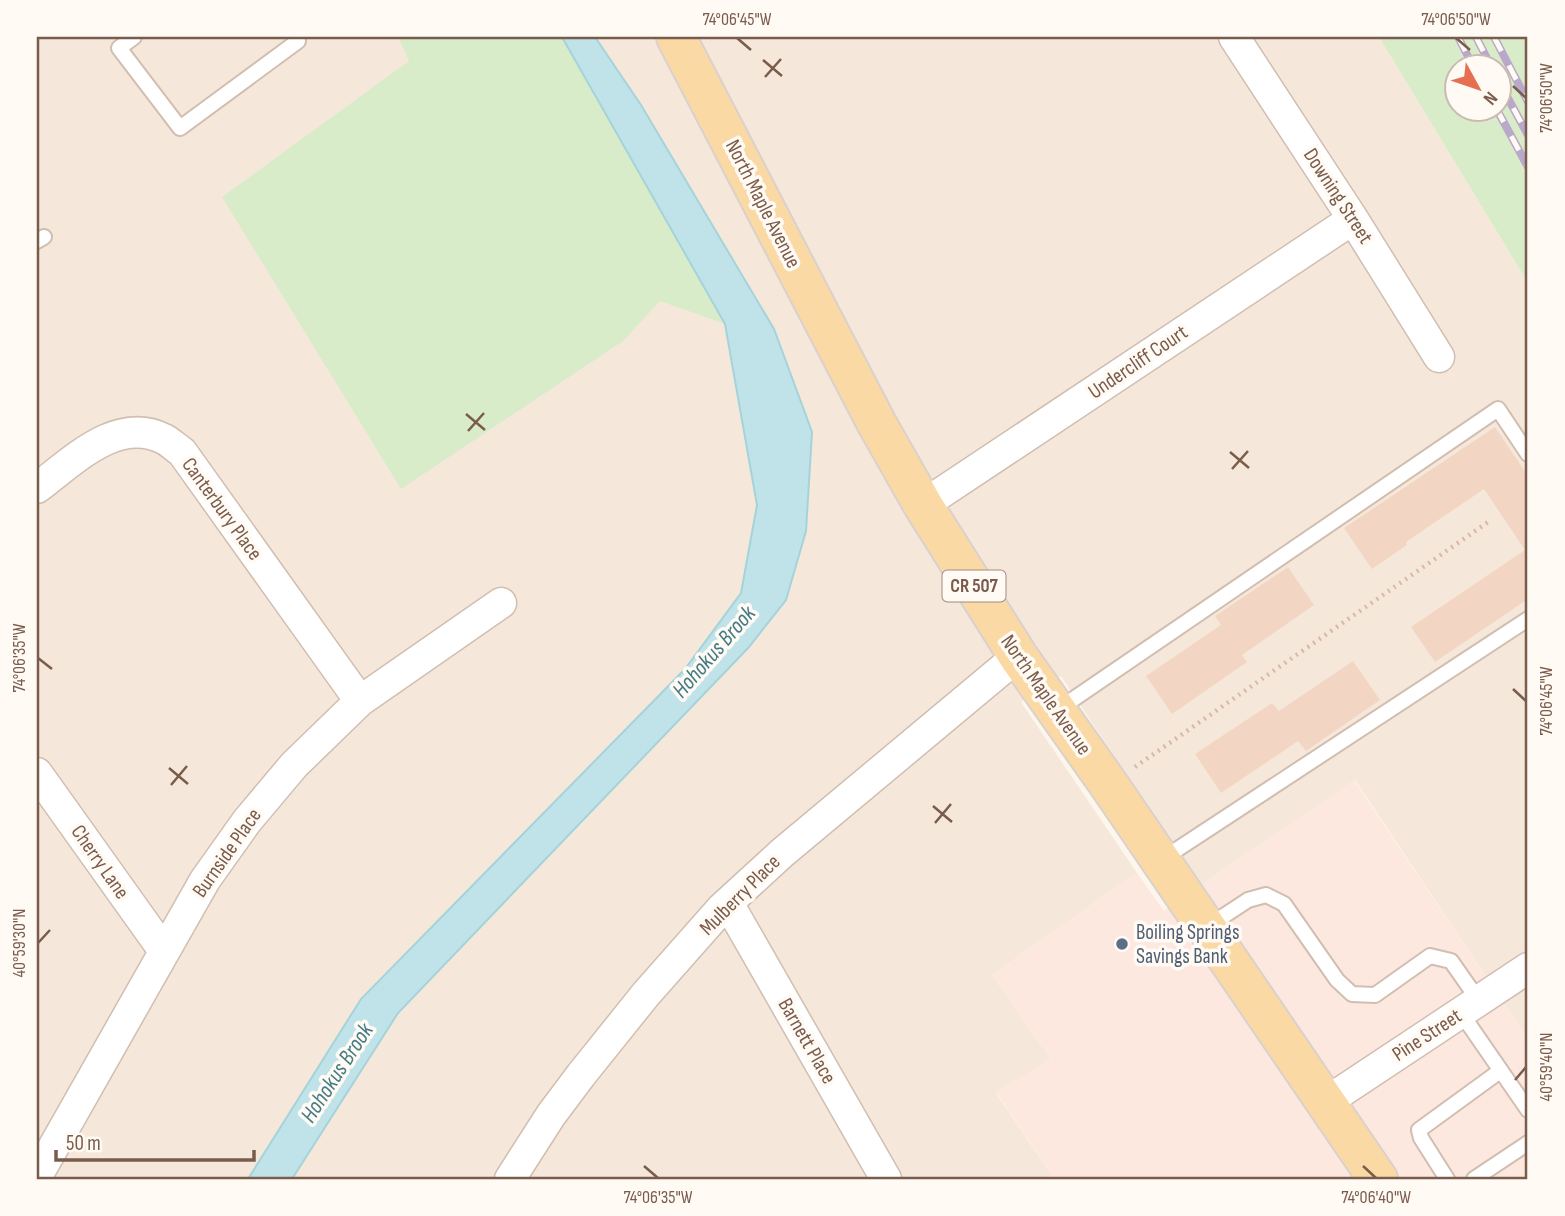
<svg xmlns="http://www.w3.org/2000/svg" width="1565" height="1216" font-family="'Sofia Sans Condensed',sans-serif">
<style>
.residential{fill:#f5e8da}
.commercial{fill:#fde8e0}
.green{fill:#d8ecc9;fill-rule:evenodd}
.water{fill:#bfe3e8;stroke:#a5d3da;stroke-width:2}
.building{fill:#f3d5c3}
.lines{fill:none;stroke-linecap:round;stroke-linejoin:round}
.service-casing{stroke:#d1beb0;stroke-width:18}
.minor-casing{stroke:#d1beb0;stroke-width:33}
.primary-casing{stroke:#dad1cd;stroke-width:42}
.path{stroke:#d9b8a5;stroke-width:4.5;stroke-dasharray:2 5;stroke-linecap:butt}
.service{stroke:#fff;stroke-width:14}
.minor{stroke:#fff;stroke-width:30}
.primary{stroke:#fbd9a5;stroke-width:38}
.rail-casing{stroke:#b9a8c9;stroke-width:8}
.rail{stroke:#fffaf3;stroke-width:5;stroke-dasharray:16;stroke-linecap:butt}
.ticks{fill:none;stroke:#7a5c4d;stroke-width:2.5}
.service-dot{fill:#5c6f8a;stroke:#fffaf3;stroke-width:2.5}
.labels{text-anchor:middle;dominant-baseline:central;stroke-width:7;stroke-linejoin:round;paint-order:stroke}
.shield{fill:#fffaf3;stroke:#a28b7f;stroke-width:2}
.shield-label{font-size:19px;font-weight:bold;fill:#7a5c4d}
.street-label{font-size:21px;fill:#7a5c4d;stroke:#fffaf3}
.service-label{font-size:21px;fill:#4e5e75;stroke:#fffaf3;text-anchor:start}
.water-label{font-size:23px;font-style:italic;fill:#437c86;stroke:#fffaf3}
.neatline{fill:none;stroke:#7a5c4d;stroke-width:2.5}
.ticks-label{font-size:18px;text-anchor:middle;fill:#7a5c4d}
</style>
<rect width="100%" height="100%" fill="#fdf6ec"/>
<path class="residential" d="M 37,37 L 1379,37 L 1528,283 L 1528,1040 L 1355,780 L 1200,886 L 1061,676 L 1021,702 L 1137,873 L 992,975 L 1051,1059 L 996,1093 L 1054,1179 L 37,1179 Z"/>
<path class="commercial" d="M 1354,780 L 1528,1040 L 1528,1179 L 1054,1179 L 996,1092 L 1051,1059 L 992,975 L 1137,873 L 1164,911 Z"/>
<path class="green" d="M 398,37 L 562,37 L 725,324 L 660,301 L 623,341 L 401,489 L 222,197 L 409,61 Z
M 1379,37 L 1528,37 L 1528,283 ZM 1456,66 L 1498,66 L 1498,108 L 1456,108 Z"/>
<path class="water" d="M 562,37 L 595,37 L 641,105 L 774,329 L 812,432 L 806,531 L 786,600 L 749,647 L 398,1013 L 292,1179 L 248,1179 L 361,999 L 685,669 L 741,593 L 757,505 L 725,324 Z"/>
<path class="building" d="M 1495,427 L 1528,476 L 1528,599 L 1435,662 L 1411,627 L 1525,550 L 1484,489 L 1406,542 L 1407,545 L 1372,569 L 1344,528 Z
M 1288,567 L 1314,605 L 1242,655 L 1247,662 L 1172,714 L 1146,676 L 1221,625 L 1215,616 Z
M 1353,661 L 1380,700 L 1306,751 L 1298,741 L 1221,793 L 1195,754 L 1272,703 L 1279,711 Z"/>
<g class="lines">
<defs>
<path id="service" d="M 134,37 L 119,48 L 180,128 L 298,41 L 295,37
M 37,241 L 44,237
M 1056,711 L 1498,409 L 1528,454
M 1161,860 L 1528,619
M 1207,927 L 1248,900 L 1266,895 L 1284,904 L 1337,980 L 1352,994 L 1375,995 L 1430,956 L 1451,961 L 1479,1001
M 1461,1013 L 1528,1110
M 1447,1179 L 1421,1138 L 1419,1130 L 1500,1071
M 1474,1179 L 1528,1143"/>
<path id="minor" d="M 1234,37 L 1353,219 L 1439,357
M 37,488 C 72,462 117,415 164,439 C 170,442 176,448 182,452 L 360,701
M 923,505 L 1353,219
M 37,773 L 164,951
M 728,903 L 886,1179
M 1326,1102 L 1528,968
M 37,1176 L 205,880 L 247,821 L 294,765 L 360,701 L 501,603
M 510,1179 L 551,1115 L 581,1075 L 646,994 L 722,908 L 782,853 L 1018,656"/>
<path id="primary" d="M 676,37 L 877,424 L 923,505 L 1018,656 L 1109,785 L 1378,1179"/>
</defs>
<use href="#service" class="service-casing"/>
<use href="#minor" class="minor-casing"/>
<use href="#primary" class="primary-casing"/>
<path class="path" d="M 1135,767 L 1491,520"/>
<use href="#service" class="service"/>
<use href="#minor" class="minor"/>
<use href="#primary" class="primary"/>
<defs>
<path id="rail" d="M 1458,37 L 1473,66
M 1476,37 L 1491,66
M 1494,37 L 1528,102
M 1498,80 L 1528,135
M 1496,108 L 1528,167"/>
</defs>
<use href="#rail" class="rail-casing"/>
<use href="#rail" class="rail"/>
</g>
<path class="ticks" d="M 737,38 L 751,50M 1456,38 L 1470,50M 763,60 L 782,76M 765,77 L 781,59M 1513,86 L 1526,98M 466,414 L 485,430M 468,431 L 484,413M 1230,452 L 1249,468M 1232,469 L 1248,451M 38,658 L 52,669M 1513,689 L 1526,701M 169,768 L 188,784M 171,785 L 187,766M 933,806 L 952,822M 935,823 L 951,804M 38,943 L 50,930M 1515,1080 L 1526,1067M 644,1166 L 658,1178M 1363,1166 L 1376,1178"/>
<circle class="service-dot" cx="1122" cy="944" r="7"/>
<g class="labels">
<rect class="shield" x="942.5" y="570.5" width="63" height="31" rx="5"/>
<g class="shield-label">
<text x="974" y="586">CR 507</text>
</g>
<g class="street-label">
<text transform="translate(1338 196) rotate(57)">Downing Street</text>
<text transform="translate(763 204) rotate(63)">North Maple Avenue</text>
<text transform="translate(1138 362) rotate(-34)">Undercliff Court</text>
<text transform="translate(222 509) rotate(54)">Canterbury Place</text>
<text transform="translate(1046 695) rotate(55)">North Maple Avenue</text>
<text transform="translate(227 853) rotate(-55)">Burnside Place</text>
<text transform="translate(100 862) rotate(55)">Cherry Lane</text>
<text transform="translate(740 895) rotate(-45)">Mulberry Place</text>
<text transform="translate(1427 1035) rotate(-33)">Pine Street</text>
<text transform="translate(807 1041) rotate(60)">Barnett Place</text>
</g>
<g class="service-label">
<text x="1136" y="932">Boiling Springs<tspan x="1136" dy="24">Savings Bank</tspan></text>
</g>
<g class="water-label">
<text transform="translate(714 652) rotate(-49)">Hohokus Brook</text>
<text transform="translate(337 1073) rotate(-57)">Hohokus Brook</text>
</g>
</g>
<rect width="1565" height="1216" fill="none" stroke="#fffaf3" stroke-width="77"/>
<g transform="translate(1478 88) rotate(130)"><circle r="33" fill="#fffaf3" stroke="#cabbb1" stroke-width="2"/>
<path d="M0-5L12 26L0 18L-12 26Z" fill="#e76f51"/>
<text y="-10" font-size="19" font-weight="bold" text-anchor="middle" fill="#7a5c4d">N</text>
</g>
<path d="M56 1150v10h198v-10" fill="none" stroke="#7a5c4d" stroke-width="3.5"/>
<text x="66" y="1150" font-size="21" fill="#7a5c4d" stroke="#fffaf3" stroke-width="5" paint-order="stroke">50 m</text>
<rect x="38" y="38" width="1488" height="1140" class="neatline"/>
<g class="ticks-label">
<text x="737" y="25">74°06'45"W</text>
<text x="1456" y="25">74°06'50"W</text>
<text transform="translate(1546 98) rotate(-90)" y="6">74°06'50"W</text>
<text transform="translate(19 658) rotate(-90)" y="6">74°06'35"W</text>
<text transform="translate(1546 701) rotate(-90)" y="6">74°06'45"W</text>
<text transform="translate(19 943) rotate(-90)" y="6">40°59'30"N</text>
<text transform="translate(1546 1067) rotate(-90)" y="6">40°59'40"N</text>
<text x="658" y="1203">74°06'35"W</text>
<text x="1376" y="1203">74°06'40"W</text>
</g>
</svg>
